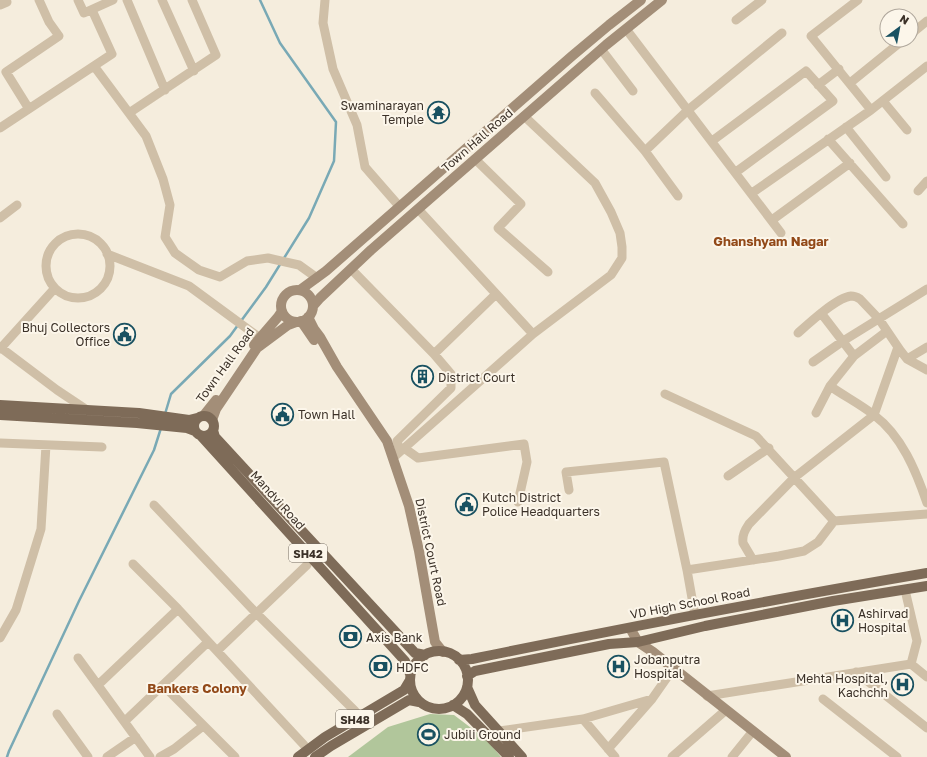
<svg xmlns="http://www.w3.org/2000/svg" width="927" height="757" font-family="'Golos Text',sans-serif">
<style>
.pitch{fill:#b1c69b}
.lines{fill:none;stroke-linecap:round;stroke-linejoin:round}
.stream{stroke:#79a9b5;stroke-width:2.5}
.street{stroke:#cfbfa7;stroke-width:9}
.secondary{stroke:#a38e78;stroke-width:10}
.primary{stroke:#7e6b58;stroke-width:10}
.labels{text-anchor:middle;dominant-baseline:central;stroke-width:4;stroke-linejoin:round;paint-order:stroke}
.shield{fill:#fcf6ea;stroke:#756c62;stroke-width:1}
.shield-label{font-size:11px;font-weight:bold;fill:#3b3128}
.poi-label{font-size:12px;fill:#3b3128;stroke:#fcf6ea;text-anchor:start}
.street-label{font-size:12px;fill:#3b3128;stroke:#fcf6ea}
.neighbourhood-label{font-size:13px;font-weight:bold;fill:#924918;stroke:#fcf6ea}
</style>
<rect width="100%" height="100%" fill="#f5eddd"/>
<path class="pitch" d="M 430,714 L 454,715 L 487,740 L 501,757 L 348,757 L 388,727 Z"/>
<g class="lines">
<path class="stream" d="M 241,321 L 266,287 L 309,218 L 334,161 L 336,122 L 280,43 L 260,0
M 165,414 L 171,394 L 230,336 L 238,325
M 7,757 L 9,751 L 79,601 L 154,450 L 161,428"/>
<path class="street" d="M 78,0 L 84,13 L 113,0
M 127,0 L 165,90
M 162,0 L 194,71
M 325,0 L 323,23 L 333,69 L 357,125 L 365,167 L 399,206
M 858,0 L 811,36 L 871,110
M 0,5 L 7,2 L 6,0
M 736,20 L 762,0
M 626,29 L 781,233
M 911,34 L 927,21
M 601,49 L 633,91
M 94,66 L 146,136 L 163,179 L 170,205 L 165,237 L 175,253 L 199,270 L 220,277 L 247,261 L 268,258 L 299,265 L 317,278
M 850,83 L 903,40
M 818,85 L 839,69
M 595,93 L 645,151 L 678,196
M 883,101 L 907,130
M 29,109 L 6,72 L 59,36 L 49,22 L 39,0
M 129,113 L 216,55 L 192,0
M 846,127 L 886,177
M 0,128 L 112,54 L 92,10
M 828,139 L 903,224
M 712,141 L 806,71 L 833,101 L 736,172
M 645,151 L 688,110 L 782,33
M 475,159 L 521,204 L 498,228 L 548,272
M 918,191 L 927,181
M 752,193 L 871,110 L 927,66
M 418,209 L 533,334
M 0,218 L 17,205
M 772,220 L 850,163
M46 266a32 32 0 1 1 64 0a32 32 0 1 1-64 0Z
M 107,254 L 189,286 L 260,338
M 351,269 L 434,354 L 451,374 L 451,388 L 397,441 L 400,451
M 821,313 L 854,356
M 798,333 C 809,323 836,298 851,296 C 854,296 857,297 860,299 L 879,319 L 900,350 L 907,359 L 927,370
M 0,347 L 57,390 L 87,410
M 0,349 L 55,288
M 434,354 L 496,294
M 907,359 L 927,347
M 813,362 L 843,341 L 927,289
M 830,386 C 844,396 860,404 874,415 C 902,436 916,471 927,503
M 665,394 L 756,436 L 834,521
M 816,413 L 830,386 L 854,356 L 887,331
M 0,443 L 102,447
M 404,448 L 418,458 L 524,444 L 527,462 L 518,502
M 393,458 L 533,334 L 611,275 L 622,258 L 622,247 L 620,233 L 611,212 L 595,183 L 524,116
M 728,476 L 769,448
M 569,490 L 566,472 L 664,462 L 687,570 L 695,615
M 154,505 L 256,613 L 354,710 L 364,722
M 834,521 L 927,514
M 753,560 L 743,543 C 742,535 745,530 749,524 L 795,477 L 874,415 L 898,347
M 133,564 L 178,609 L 304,745
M 687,570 L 779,556 L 804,551 L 818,542 L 834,521
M 905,590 L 917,641 L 911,664 L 927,677
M 0,638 L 16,610 L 41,529 L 46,445
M 217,651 L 307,565
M 78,658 L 150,757
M 856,672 L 927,728
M 98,685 L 178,609
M 163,685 L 235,757
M 707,696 L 911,664
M 823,699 L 897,757
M 57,714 L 88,757
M 583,719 L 615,757
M 125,721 L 208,642
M 499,731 L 583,719 L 652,699
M 608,749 L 652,699 L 673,669
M 107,757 L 136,737
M 160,757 L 174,749 L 203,726
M 672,757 L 726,710
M 732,757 L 753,731"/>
<path class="secondary" d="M 300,290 L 326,271 L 572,56 L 609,25 L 641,0
M281 306a16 16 0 1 1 32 0a16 16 0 1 1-32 0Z
M 313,306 L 320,298 L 371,250 L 606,45 L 662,0
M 308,317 L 314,329 L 320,337 L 337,367 L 387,441 L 409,506 L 419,551 L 435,642 L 443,652
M 301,321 L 314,340
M 254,345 L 278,317 L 282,311
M 204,415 L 216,400
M 212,420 L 216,409 L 257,348 L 288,325 L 296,322
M 630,628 L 638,642 L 653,652 L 786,757"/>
<path class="primary" d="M 0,405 L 139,413 L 189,420 L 197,418
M 0,415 L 137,423 L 187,428 L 195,431
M194 426a10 10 0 1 1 20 0a10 10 0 1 1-20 0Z
M 213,430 L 215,437 L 415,653 L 425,655
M 201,436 L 405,661 L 410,674
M410 680a29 29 0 1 1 58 0a29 29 0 1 1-58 0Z
M 459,660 L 472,659 C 623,628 775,599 927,573
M 467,676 L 475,671 L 609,644 L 638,642 L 705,626 L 833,601 L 927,586
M 467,687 L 475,705 L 522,757
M 453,705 L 467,714 L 509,757
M 298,757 L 325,737 L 404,690 L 410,680
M 315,757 L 331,746 L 409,700 L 419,702"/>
</g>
<defs>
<symbol id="temple-ring" viewBox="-11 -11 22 22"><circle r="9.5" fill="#fcf6ea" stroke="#195161" stroke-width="1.5"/><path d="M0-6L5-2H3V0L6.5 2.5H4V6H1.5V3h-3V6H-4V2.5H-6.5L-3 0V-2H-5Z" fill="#195161"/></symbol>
<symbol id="civic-ring" viewBox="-11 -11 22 22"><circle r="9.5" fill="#fcf6ea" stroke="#195161" stroke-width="1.5"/><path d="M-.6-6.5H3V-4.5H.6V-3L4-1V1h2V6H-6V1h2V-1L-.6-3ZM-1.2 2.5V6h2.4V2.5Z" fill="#195161"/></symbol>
<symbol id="building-ring" viewBox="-11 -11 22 22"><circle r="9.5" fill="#fcf6ea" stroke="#195161" stroke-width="1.5"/><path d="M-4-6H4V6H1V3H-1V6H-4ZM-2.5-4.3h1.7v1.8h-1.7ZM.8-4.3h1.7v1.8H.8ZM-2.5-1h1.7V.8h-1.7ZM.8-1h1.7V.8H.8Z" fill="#195161"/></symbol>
<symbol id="hospital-ring" viewBox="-11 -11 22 22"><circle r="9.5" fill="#fcf6ea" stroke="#195161" stroke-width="1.5"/><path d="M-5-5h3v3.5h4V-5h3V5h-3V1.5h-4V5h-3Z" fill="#195161"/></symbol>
<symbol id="bank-ring" viewBox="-11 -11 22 22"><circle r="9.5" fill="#fcf6ea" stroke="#195161" stroke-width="1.5"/><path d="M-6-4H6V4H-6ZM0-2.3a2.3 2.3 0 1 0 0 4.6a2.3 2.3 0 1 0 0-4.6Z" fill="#195161"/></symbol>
<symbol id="stadium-ring" viewBox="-11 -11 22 22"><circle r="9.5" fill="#fcf6ea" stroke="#195161" stroke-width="1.5"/><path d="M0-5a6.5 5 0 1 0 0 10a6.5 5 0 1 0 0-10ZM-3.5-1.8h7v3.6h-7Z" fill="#195161"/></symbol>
</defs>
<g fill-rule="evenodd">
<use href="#temple-ring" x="426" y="100" width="25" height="25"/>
<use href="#civic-ring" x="112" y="322" width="25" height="25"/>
<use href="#building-ring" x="410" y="364" width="25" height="25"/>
<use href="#civic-ring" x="270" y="402" width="25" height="25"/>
<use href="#civic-ring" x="454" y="492" width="25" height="25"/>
<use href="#hospital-ring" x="830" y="608" width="25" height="25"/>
<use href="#bank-ring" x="338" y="624" width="25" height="25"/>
<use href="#hospital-ring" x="606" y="654" width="25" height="25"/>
<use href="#bank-ring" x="368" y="654" width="25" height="25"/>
<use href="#hospital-ring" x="890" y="672" width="25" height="25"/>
<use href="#stadium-ring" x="416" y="722" width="25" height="25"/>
</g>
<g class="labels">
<g class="shield">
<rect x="289" y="544" width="38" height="18" rx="3"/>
<rect x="336" y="710" width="38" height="18" rx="3"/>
</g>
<g class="shield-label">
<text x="308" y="553">SH42</text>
<text x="355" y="719">SH48</text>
</g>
<g class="poi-label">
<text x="424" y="105" text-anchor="end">Swaminarayan<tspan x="424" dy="14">Temple</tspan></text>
<text x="110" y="327" text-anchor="end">Bhuj Collectors<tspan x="110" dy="14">Office</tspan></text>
<text x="438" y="377">District Court</text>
<text x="298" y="414">Town Hall</text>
<text x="482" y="497">Kutch District<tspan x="482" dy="14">Police Headquarters</tspan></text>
<text x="858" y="613">Ashirvad<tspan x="858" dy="14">Hospital</tspan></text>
<text x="366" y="637">Axis Bank</text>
<text x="634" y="659">Jobanputra<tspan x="634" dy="14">Hospital</tspan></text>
<text x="396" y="667">HDFC</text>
<text x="888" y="678" text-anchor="end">Mehta Hospital,<tspan x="888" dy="14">Kachchh</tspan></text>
<text x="444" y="734">Jubili Ground</text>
</g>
<g class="street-label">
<text transform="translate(477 140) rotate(-41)">Town Hall Road</text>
<text transform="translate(225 365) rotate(-54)">Town Hall Road</text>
<text transform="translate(278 500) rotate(48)">Mandvi Road</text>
<text transform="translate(431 552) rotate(78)">District Court Road</text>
<text transform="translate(690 603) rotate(-11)">VD High School Road</text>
</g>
<g class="neighbourhood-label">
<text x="771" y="241">Ghanshyam Nagar</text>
<text x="197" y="688">Bankers Colony</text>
</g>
</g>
<g transform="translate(899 28) rotate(32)"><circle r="19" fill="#fcf6ea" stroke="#afa79c"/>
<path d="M0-3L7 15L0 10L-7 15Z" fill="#195161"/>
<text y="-6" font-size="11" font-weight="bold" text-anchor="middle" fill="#3b3128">N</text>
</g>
</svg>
